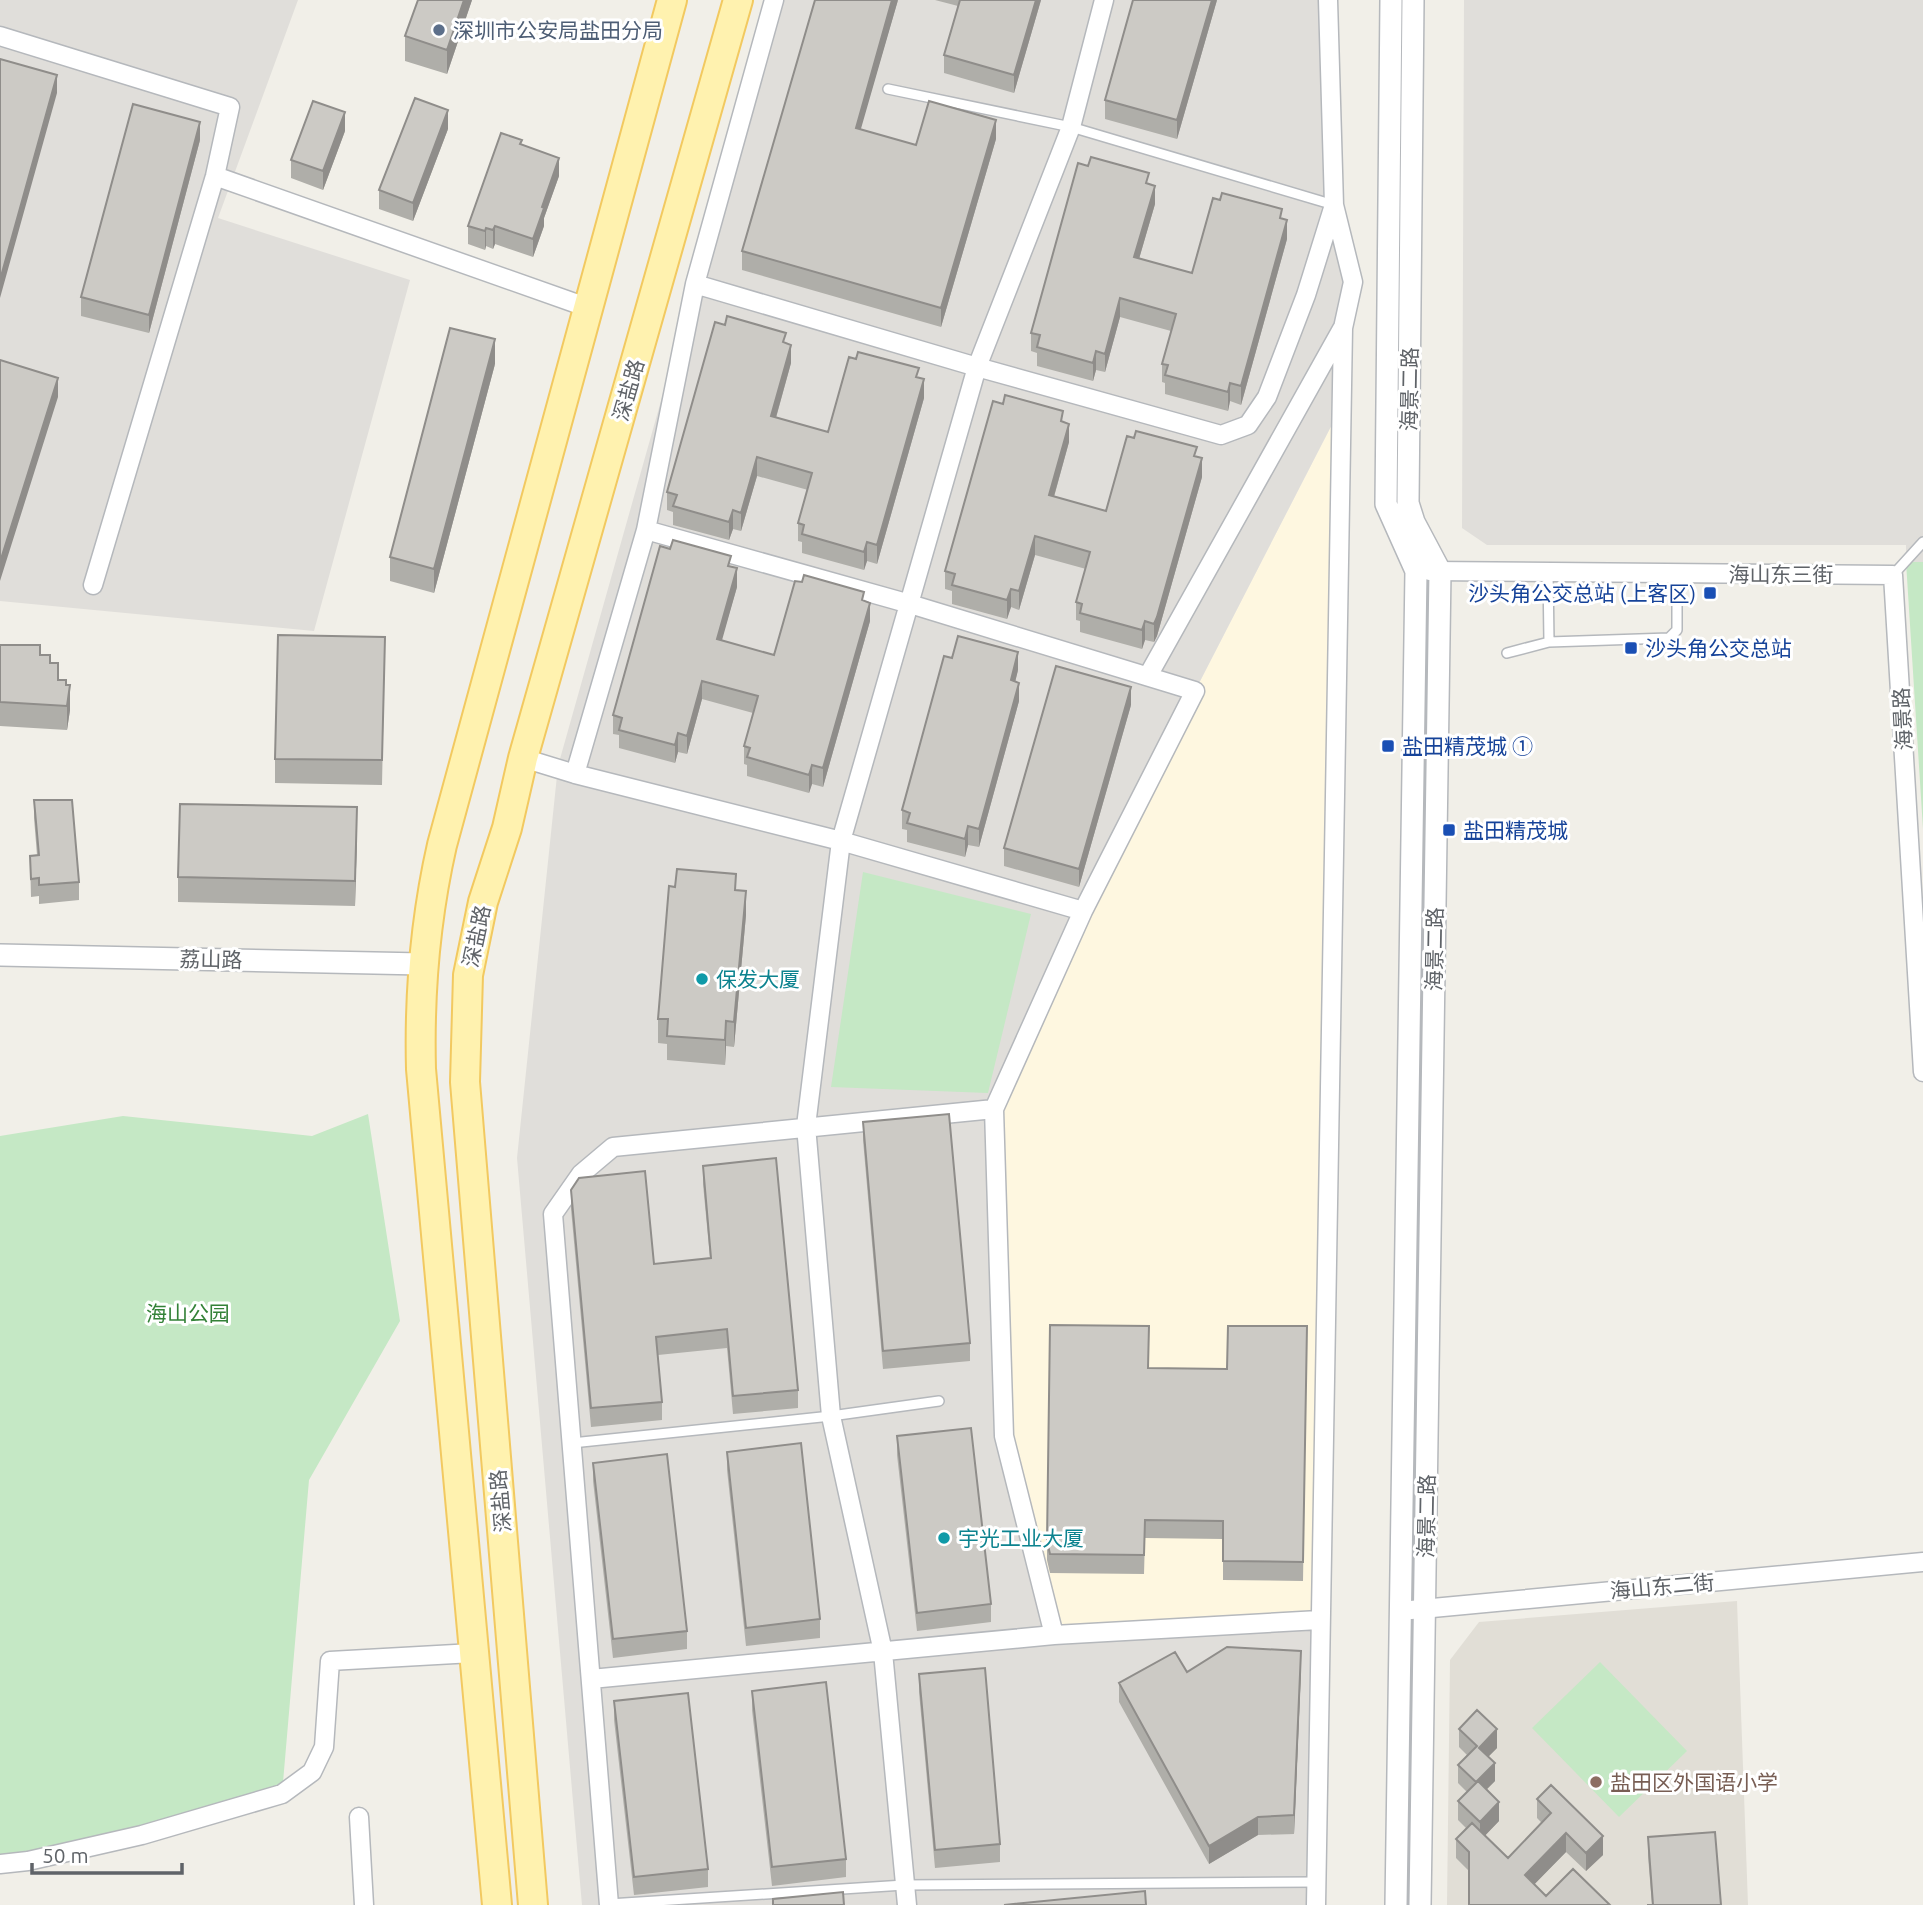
<svg xmlns="http://www.w3.org/2000/svg" width="1923" height="1905" font-family="Ubuntu,'Noto Sans SC',sans-serif">
<style>
.commercial{fill:#fef7e0}
.industrial{fill:#e0deda}
.education{fill:#e1ded6}
.green{fill:#c5e8c5}
.lines{fill:none;stroke-linecap:round;stroke-linejoin:round}
.service-casing{stroke:#b5b8bc;stroke-width:12}
.minor-casing{stroke:#b5b8bc;stroke-width:21}
.tertiary-casing{stroke:#b5b8bc;stroke-width:24}
.primary-casing{stroke:#f2c960;stroke-width:32}
.service{stroke:#fff;stroke-width:9}
.minor{stroke:#fff;stroke-width:18}
.tertiary{stroke:#fff;stroke-width:21}
.primary{stroke:#fff2af;stroke-width:28}
.wall{fill:#afaea9}
.shaded-wall{fill:#8f8d8a}
.building{fill:#cccac5;stroke:#8f8d8a;stroke-width:2}
.service-dot{fill:#5c6f8a;stroke:#fff;stroke-width:2.5}
.transit-dot{fill:#1a4fb4;stroke:#fff;stroke-width:2.5}
.culture-dot{fill:#0f9aa8;stroke:#fff;stroke-width:2.5}
.education-dot{fill:#8d6e63;stroke:#fff;stroke-width:2.5}
.labels{text-anchor:middle;dominant-baseline:central;stroke-width:6;stroke-linejoin:round;paint-order:stroke}
.service-label{font-size:21px;fill:#4e5e75;stroke:#fff;text-anchor:start}
.street-label{font-size:21px;fill:#5f6368;stroke:#fff}
.transit-label{font-size:21px;fill:#164399;stroke:#fff;text-anchor:start}
.culture-label{font-size:21px;fill:#0d838f;stroke:#fff;text-anchor:start}
.park-label{font-size:21px;fill:#348238;stroke:#fff}
.education-label{font-size:21px;fill:#785e54;stroke:#fff;text-anchor:start}
</style>
<rect width="100%" height="100%" fill="#f1efe8"/>
<path class="commercial" d="M 1341,407 L 1319,1620 L 1054,1635 L 1004,1436 L 994,1109 L 1195,691 Z"/>
<path class="industrial" d="M 0,0 L 298,0 L 218,218 L 410,280 L 314,631 L 0,601 Z
M 774,0 L 1338,0 L 1334,205 L 1353,282 L 1341,407 L 1195,691 L 994,1109 L 1001,1399 L 1054,1635 L 1319,1620 L 1316,1905 L 582,1905 L 517,1158 L 558,766 Z
M 1464,0 L 1923,0 L 1923,562 L 1906,562 L 1906,545 L 1487,545 L 1462,528 Z"/>
<path class="education" d="M 1737,1601 L 1748,1905 L 1447,1905 L 1450,1660 L 1479,1622 Z"/>
<path class="green" d="M 1906,562 L 1923,562 L 1923,829 Z
M 863,872 L 1031,914 L 988,1093 L 831,1087 Z
M 368,1114 L 400,1321 L 309,1480 L 282,1794 L 0,1864 L 0,1136 L 123,1116 L 312,1136 Z
M 1600,1662 L 1687,1751 L 1619,1817 L 1532,1728 Z"/>
<g class="lines">
<defs>
<path id="service" d="M 888,89 L 1071,127 L 1334,205
M 1548,572 L 1549,642 L 1669,638 L 1677,630 L 1677,573
M 1893,575 L 1923,542
M 1507,653 L 1549,642
M 572,1443 L 831,1416 L 939,1401
M 609,1904 L 904,1885 L 1317,1882"/>
<path id="minor" d="M 0,36 L 230,107 L 215,176 L 93,585
M 215,176 L 589,308
M 695,284 L 977,367 L 1221,435 L 1248,425 L 1267,397 L 1306,295 L 1334,205 L 1328,0
M 646,530 L 910,604 L 1195,691 L 1083,911 L 994,1109 L 1004,1436 L 1054,1635
M 1429,571 L 1893,575 L 1923,1072
M 1149,674 L 1342,329
M 523,758 L 575,774 L 841,841 L 1083,911
M 575,774 L 646,530 L 695,284 L 774,0
M 1411,1610 L 1923,1562
M 591,1679 L 1054,1635 L 1319,1620
M 359,1817 L 364,1905
M 0,1864 L 28,1861 L 142,1835 L 282,1794 L 312,1772 L 324,1747 L 330,1661 L 473,1653
M 609,1905 L 553,1214 L 581,1174 L 613,1147 L 994,1109
M 907,1905 L 883,1652 L 831,1416 L 806,1126 L 841,841 L 977,367 L 1071,127 L 1104,0
M 1316,1905 L 1343,328 L 1353,282 L 1334,205"/>
<path id="tertiary" d="M 1391,0 L 1386,504 L 1416,571 L 1396,1905
M 1413,0 L 1408,503 L 1414,522 L 1440,571 L 1420,1905
M 0,955 L 422,964"/>
<path id="primary" d="M 497,1905 L 421,1069 C 419,992 425,920 442,845 L 672,0
M 533,1905 L 465,1082 L 468,975 L 483,902 L 507,828 L 523,758 L 738,0"/>
</defs>
<use href="#service" class="service-casing"/>
<use href="#minor" class="minor-casing"/>
<use href="#tertiary" class="tertiary-casing"/>
<use href="#primary" class="primary-casing"/>
<use href="#service" class="service"/>
<use href="#minor" class="minor"/>
<use href="#tertiary" class="tertiary"/>
<use href="#primary" class="primary"/>
</g>
<path class="wall" d="M 472,0 L 447,74 L 405,61 L 405,36 Z
M 898,0 L 860,129 L 916,145 L 996,139 L 941,327 L 742,270 L 742,251 Z
M 935,0 L 1041,0 L 1014,93 L 944,73 L 944,55 L 958,6 Z
M 1217,0 L 1177,139 L 1105,119 L 1105,100 Z
M 448,129 L 413,221 L 379,209 L 379,190 Z
M 345,131 L 323,190 L 291,178 L 291,160 Z
M 200,140 L 149,333 L 81,316 L 81,297 Z
M 522,145 L 559,176 L 544,218 L 544,226 L 533,257 L 495,244 L 493,249 L 486,246 L 485,250 L 468,244 L 468,226 Z
M 1149,184 L 1155,204 L 1139,259 L 1192,273 L 1282,219 L 1287,239 L 1241,405 L 1230,401 L 1228,411 L 1165,394 L 1165,383 L 1162,382 L 1162,364 L 1171,331 L 1120,317 L 1105,372 L 1096,370 L 1093,381 L 1037,366 L 1037,353 L 1031,351 L 1031,333 Z
M 786,343 L 791,363 L 776,418 L 828,432 L 919,378 L 924,398 L 877,564 L 867,561 L 864,570 L 802,553 L 802,542 L 798,541 L 798,523 L 808,490 L 757,476 L 741,531 L 733,529 L 729,540 L 673,525 L 673,512 L 667,510 L 667,492 Z
M 495,364 L 434,593 L 390,581 L 390,557 Z
M 1063,422 L 1069,442 L 1054,497 L 1106,511 L 1197,457 L 1202,477 L 1157,636 L 1154,642 L 1145,640 L 1142,649 L 1080,632 L 1080,621 L 1076,620 L 1076,602 L 1086,569 L 1035,555 L 1019,610 L 1011,607 L 1007,619 L 952,604 L 952,591 L 945,589 L 945,571 Z
M 731,566 L 737,587 L 721,641 L 774,655 L 864,601 L 870,621 L 823,787 L 812,784 L 809,793 L 747,776 L 747,765 L 744,764 L 744,746 L 753,713 L 702,699 L 687,754 L 678,752 L 675,763 L 619,748 L 619,735 L 613,734 L 613,715 Z
M 385,637 L 382,785 L 275,783 L 275,759 Z
M 0,645 L 50,663 L 58,680 L 66,685 L 70,710 L 67,730 L 0,726 Z
M 1018,670 L 1015,682 L 1019,701 L 979,847 L 968,845 L 965,857 L 907,842 L 907,830 L 902,829 L 902,810 Z
M 1131,705 L 1079,887 L 1004,866 L 1004,848 Z
M 34,800 L 79,882 L 79,900 L 39,904 L 39,896 L 31,897 L 30,856 L 37,855 L 34,818 Z
M 357,832 L 355,906 L 178,902 L 178,877 Z
M 736,890 L 746,915 L 734,1047 L 726,1046 L 725,1065 L 667,1060 L 667,1044 L 658,1043 L 658,1019 Z
M 863,1122 L 970,1343 L 970,1361 L 883,1369 L 863,1140 Z
M 703,1166 L 798,1390 L 798,1408 L 733,1414 L 727,1348 L 658,1355 L 662,1402 L 662,1420 L 591,1427 L 571,1209 L 571,1190 L 654,1264 L 710,1258 L 703,1184 Z
M 1307,1326 L 1303,1581 L 1223,1580 L 1223,1539 L 1145,1538 L 1144,1574 L 1050,1573 L 1047,1560 L 1047,1541 L 1148,1368 L 1227,1369 Z
M 897,1436 L 991,1604 L 991,1622 L 917,1631 L 897,1455 Z
M 727,1452 L 820,1619 L 820,1638 L 746,1646 L 727,1470 Z
M 593,1463 L 687,1631 L 687,1649 L 613,1658 L 593,1481 Z
M 1301,1670 L 1294,1834 L 1258,1835 L 1209,1864 L 1119,1702 L 1119,1683 L 1187,1672 Z
M 919,1674 L 1000,1844 L 1000,1862 L 935,1868 L 919,1692 Z
M 752,1691 L 846,1859 L 846,1877 L 772,1886 L 752,1710 Z
M 614,1701 L 708,1869 L 708,1887 L 634,1895 L 614,1720 Z
M 1459,1729 L 1497,1748 L 1488,1757 L 1495,1781 L 1486,1790 L 1499,1821 L 1485,1835 L 1508,1858 L 1542,1823 L 1537,1818 L 1537,1799 L 1603,1855 L 1586,1871 L 1566,1852 L 1534,1884 L 1546,1896 L 1610,1905 L 1469,1905 L 1469,1871 L 1456,1858 L 1456,1839 L 1466,1828 L 1458,1820 L 1458,1801 L 1467,1792 L 1458,1783 L 1458,1765 L 1467,1755 L 1459,1747 Z
M 1648,1837 L 1721,1905 L 1652,1905 L 1648,1856 Z"/>
<path class="shaded-wall" d="M 464,0 L 472,0 L 447,74 L 447,50 Z
M 892,0 L 898,0 L 856,146 L 856,128 Z
M 1036,0 L 1041,0 L 1014,93 L 1014,75 Z
M 1212,0 L 1217,0 L 1177,139 L 1177,120 Z
M 57,75 L 57,93 L 0,298 L 0,280 Z
M 448,110 L 448,129 L 413,221 L 413,203 Z
M 345,112 L 345,131 L 323,190 L 323,171 Z
M 996,120 L 996,139 L 941,327 L 941,308 Z
M 200,122 L 200,140 L 149,333 L 149,315 Z
M 559,158 L 559,176 L 544,218 L 544,226 L 533,257 L 533,239 L 542,207 Z
M 1155,186 L 1155,204 L 1134,276 L 1134,257 Z
M 1287,220 L 1287,239 L 1241,405 L 1241,386 Z
M 495,226 L 495,244 L 493,249 L 493,230 Z
M 486,228 L 486,246 L 485,250 L 485,231 Z
M 1120,298 L 1120,317 L 1105,372 L 1105,354 Z
M 495,339 L 495,364 L 434,593 L 434,569 Z
M 791,345 L 791,363 L 771,435 L 771,416 Z
M 1096,351 L 1096,370 L 1093,381 L 1093,363 Z
M 58,378 L 58,397 L 0,581 L 0,562 Z
M 924,379 L 924,398 L 877,564 L 877,545 Z
M 1230,383 L 1230,401 L 1228,411 L 1228,392 Z
M 1069,424 L 1069,442 L 1049,514 L 1049,495 Z
M 757,457 L 757,476 L 741,531 L 741,513 Z
M 1202,458 L 1202,477 L 1157,636 L 1154,642 L 1154,624 Z
M 733,510 L 733,529 L 729,540 L 729,522 Z
M 1035,536 L 1035,555 L 1019,610 L 1019,591 Z
M 867,542 L 867,561 L 864,570 L 864,552 Z
M 737,568 L 737,587 L 717,658 L 717,639 Z
M 1011,589 L 1011,607 L 1007,619 L 1007,600 Z
M 870,603 L 870,621 L 823,787 L 823,768 Z
M 1145,621 L 1145,640 L 1142,649 L 1142,630 Z
M 1018,652 L 1018,670 L 1011,699 L 1011,680 Z
M 702,681 L 702,699 L 687,754 L 687,736 Z
M 1019,683 L 1019,701 L 979,847 L 979,829 Z
M 70,685 L 70,710 L 67,730 L 67,706 Z
M 1131,687 L 1131,705 L 1079,887 L 1079,869 Z
M 678,733 L 678,752 L 675,763 L 675,745 Z
M 812,765 L 812,784 L 809,793 L 809,775 Z
M 357,807 L 357,832 L 355,906 L 355,881 Z
M 968,826 L 968,845 L 965,857 L 965,839 Z
M 746,891 L 746,915 L 734,1047 L 734,1022 Z
M 726,1021 L 726,1046 L 725,1065 L 725,1040 Z
M 1301,1651 L 1301,1670 L 1294,1834 L 1294,1815 Z
M 1497,1729 L 1497,1748 L 1479,1766 L 1479,1748 Z
M 1495,1763 L 1495,1781 L 1476,1800 L 1476,1782 Z
M 1499,1802 L 1499,1821 L 1480,1841 L 1480,1822 Z
M 1258,1817 L 1258,1835 L 1209,1864 L 1209,1846 Z
M 1566,1833 L 1566,1852 L 1525,1894 L 1525,1875 Z
M 1603,1836 L 1603,1855 L 1586,1871 L 1586,1853 Z"/>
<path class="building" d="M 418,0 L 464,0 L 447,50 L 405,36 Z
M 815,0 L 892,0 L 856,128 L 916,145 L 929,101 L 996,120 L 941,308 L 742,251 Z
M 960,0 L 1036,0 L 1014,75 L 944,55 Z
M 1133,0 L 1212,0 L 1177,120 L 1105,100 Z
M 0,59 L 57,75 L 0,280 Z
M 415,98 L 448,110 L 413,203 L 379,190 Z
M 313,101 L 345,112 L 323,171 L 291,160 Z
M 133,104 L 200,122 L 149,315 L 81,297 Z
M 501,133 L 522,140 L 520,144 L 559,158 L 542,207 L 544,208 L 533,239 L 495,226 L 493,230 L 486,228 L 485,231 L 468,226 Z
M 1091,157 L 1149,173 L 1146,183 L 1155,186 L 1134,257 L 1192,273 L 1213,198 L 1220,200 L 1222,193 L 1282,209 L 1280,218 L 1287,220 L 1241,386 L 1230,383 L 1228,392 L 1165,375 L 1168,365 L 1162,364 L 1176,314 L 1120,298 L 1105,354 L 1096,351 L 1093,363 L 1037,347 L 1040,335 L 1031,333 L 1078,163 L 1088,166 Z
M 727,316 L 786,333 L 783,342 L 791,345 L 771,416 L 828,432 L 849,357 L 856,359 L 858,352 L 919,368 L 916,377 L 924,379 L 877,545 L 867,542 L 864,552 L 802,534 L 804,525 L 798,523 L 812,473 L 757,457 L 741,513 L 733,510 L 729,522 L 673,506 L 677,495 L 667,492 L 715,322 L 725,325 Z
M 450,328 L 495,339 L 434,569 L 390,557 Z
M 0,360 L 58,378 L 0,562 Z
M 1005,395 L 1063,411 L 1061,421 L 1069,424 L 1049,495 L 1106,511 L 1127,436 L 1134,438 L 1136,431 L 1197,447 L 1194,456 L 1202,458 L 1157,617 L 1154,624 L 1145,621 L 1142,630 L 1080,613 L 1082,604 L 1076,602 L 1090,552 L 1035,536 L 1019,591 L 1011,589 L 1007,600 L 952,585 L 955,574 L 945,571 L 993,401 L 1003,404 Z
M 673,540 L 731,556 L 728,566 L 737,568 L 717,639 L 774,655 L 795,581 L 802,582 L 804,575 L 864,592 L 862,600 L 870,603 L 823,768 L 812,765 L 809,775 L 747,757 L 750,748 L 744,746 L 758,696 L 702,681 L 687,736 L 678,733 L 675,745 L 619,730 L 622,718 L 613,715 L 660,546 L 670,549 Z
M 278,635 L 385,637 L 382,760 L 275,759 Z
M 958,636 L 1018,652 L 1011,680 L 1019,683 L 979,829 L 968,826 L 965,839 L 907,823 L 910,813 L 902,810 L 944,656 L 952,658 Z
M 0,645 L 40,645 L 40,655 L 50,655 L 50,663 L 58,663 L 58,680 L 66,680 L 66,685 L 70,685 L 67,706 L 0,702 Z
M 1056,666 L 1131,687 L 1079,869 L 1004,848 Z
M 34,800 L 72,800 L 79,882 L 39,885 L 39,878 L 31,879 L 30,856 L 39,855 Z
M 180,804 L 357,807 L 355,881 L 178,877 Z
M 677,869 L 736,874 L 735,890 L 746,891 L 734,1022 L 726,1021 L 725,1040 L 667,1036 L 668,1019 L 658,1019 L 669,886 L 675,887 Z
M 949,1114 L 970,1343 L 883,1351 L 863,1122 Z
M 776,1158 L 798,1390 L 733,1396 L 727,1329 L 656,1337 L 662,1402 L 591,1408 L 571,1190 L 579,1178 L 645,1171 L 654,1264 L 711,1258 L 703,1166 Z
M 1050,1325 L 1149,1326 L 1148,1368 L 1227,1369 L 1228,1326 L 1307,1326 L 1303,1562 L 1223,1561 L 1223,1521 L 1145,1520 L 1144,1555 L 1050,1554 L 1047,1541 Z
M 971,1428 L 991,1604 L 917,1613 L 897,1436 Z
M 801,1443 L 820,1619 L 746,1628 L 727,1452 Z
M 667,1454 L 687,1631 L 613,1639 L 593,1463 Z
M 1227,1647 L 1301,1651 L 1294,1815 L 1258,1817 L 1209,1846 L 1119,1683 L 1175,1652 L 1187,1672 Z
M 985,1668 L 1000,1844 L 935,1850 L 919,1674 Z
M 826,1682 L 846,1859 L 772,1867 L 752,1691 Z
M 688,1693 L 708,1869 L 634,1877 L 614,1701 Z
M 1477,1710 L 1497,1729 L 1479,1748 L 1495,1763 L 1476,1782 L 1458,1765 L 1477,1746 L 1459,1729 Z
M 1478,1781 L 1499,1802 L 1480,1822 L 1458,1801 Z
M 1551,1785 L 1603,1836 L 1586,1853 L 1566,1833 L 1525,1875 L 1546,1896 L 1573,1869 L 1610,1905 L 1469,1905 L 1469,1852 L 1456,1839 L 1472,1823 L 1508,1858 L 1551,1813 L 1537,1799 Z
M 1715,1832 L 1721,1905 L 1647,1905 L 1653,1905 L 1648,1837 Z
M 1145,1891 L 1146,1905 L 1004,1905 Z
M 843,1892 L 844,1905 L 773,1905 L 773,1899 Z"/>
<circle class="service-dot" cx="439" cy="30" r="7"/>
<g class="transit-dot">
<rect x="1703" y="586" width="14" height="14" rx="3.5"/>
<rect x="1624" y="641" width="14" height="14" rx="3.5"/>
<rect x="1381" y="739" width="14" height="14" rx="3.5"/>
<rect x="1442" y="823" width="14" height="14" rx="3.5"/>
</g>
<g class="culture-dot">
<circle cx="702" cy="979" r="7"/>
<circle cx="944" cy="1538" r="7"/>
</g>
<circle class="education-dot" cx="1596" cy="1782" r="7"/>
<g class="labels">
<g class="service-label">
<text x="453" y="30">深圳市公安局盐田分局</text>
</g>
<g class="street-label">
<text transform="translate(1409 389) rotate(-89)">海景二路</text>
<text transform="translate(628 390) rotate(-74)">深盐路</text>
<text x="1781" y="574">海山东三街</text>
<text transform="translate(1902 719) rotate(-93)">海景路</text>
<text transform="translate(476 936) rotate(-78)">深盐路</text>
<text transform="translate(1434 949) rotate(-89)">海景二路</text>
<text transform="translate(211 959) rotate(1)">荔山路</text>
<text transform="translate(500 1501) rotate(-95)">深盐路</text>
<text transform="translate(1426 1516) rotate(-89)">海景二路</text>
<text transform="translate(1662 1586) rotate(-5)">海山东二街</text>
</g>
<g class="transit-label">
<text x="1696" y="593" text-anchor="end">沙头角公交总站 (上客区)</text>
<text x="1645" y="648">沙头角公交总站</text>
<text x="1402" y="746">盐田精茂城 ①</text>
<text x="1463" y="830">盐田精茂城</text>
</g>
<g class="culture-label">
<text x="716" y="979">保发大厦</text>
<text x="958" y="1538">宇光工业大厦</text>
</g>
<g class="park-label">
<text x="188" y="1313">海山公园</text>
</g>
<g class="education-label">
<text x="1610" y="1782">盐田区外国语小学</text>
</g>
</g>
<path d="M32 1863v10h150v-10" fill="none" stroke="#5f6368" stroke-width="3.5"/>
<text x="42" y="1863" font-size="21" fill="#5f6368" stroke="#ffffff" stroke-width="5" paint-order="stroke">50 m</text>
</svg>
